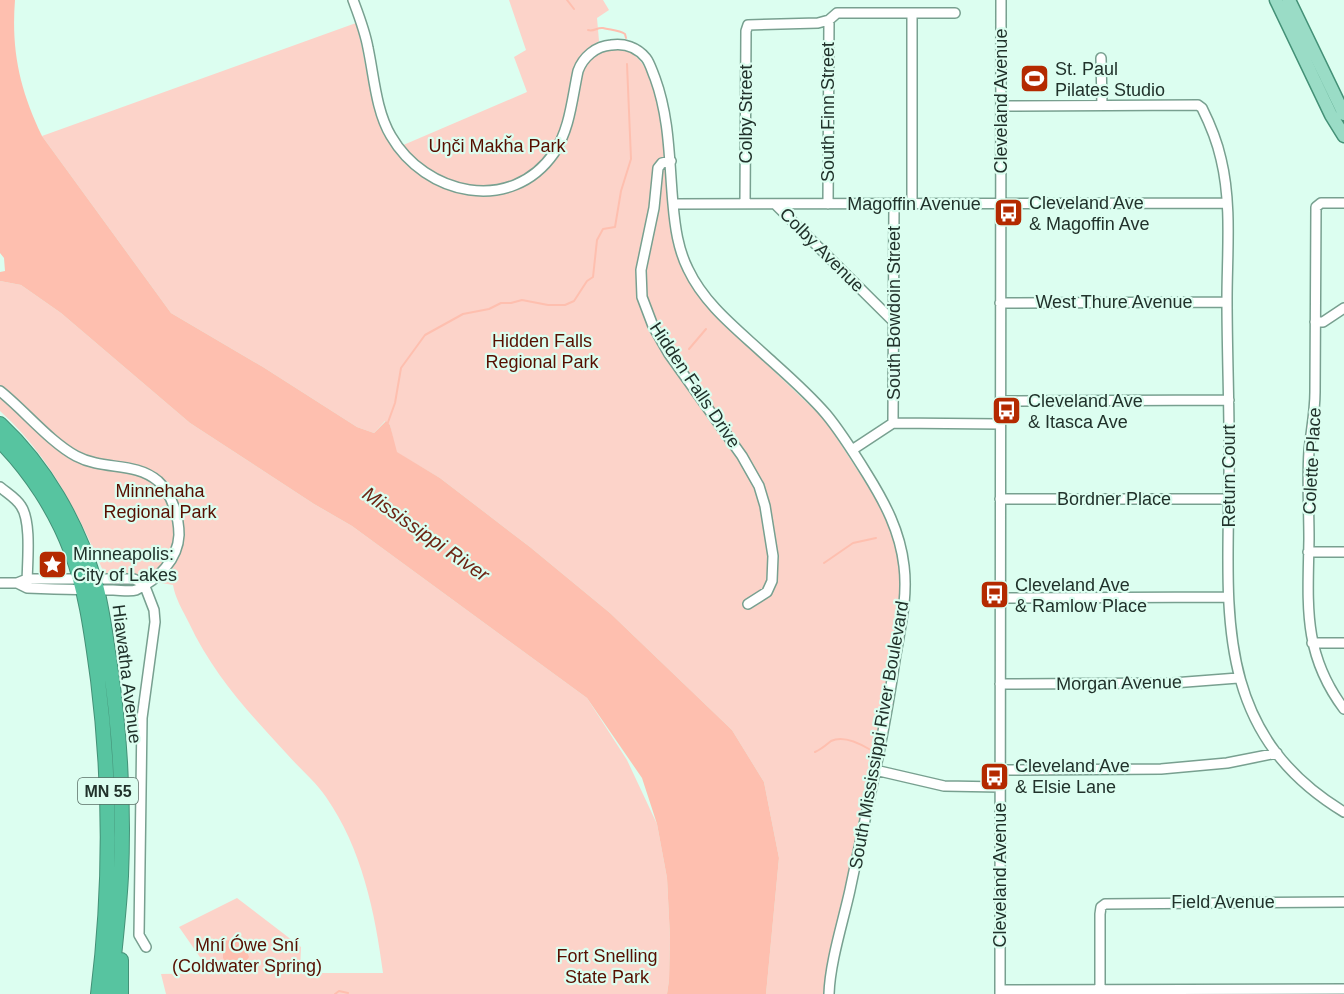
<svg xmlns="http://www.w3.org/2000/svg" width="1344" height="994" font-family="Arial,sans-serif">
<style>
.green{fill:#fcd3c9}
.water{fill:#febfaf}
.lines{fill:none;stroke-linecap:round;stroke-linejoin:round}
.stream{stroke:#febfaf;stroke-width:2}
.minor-casing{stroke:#78a090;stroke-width:12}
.major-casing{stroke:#449177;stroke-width:15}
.highway-casing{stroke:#449177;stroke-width:16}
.minor{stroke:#fff;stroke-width:9}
.major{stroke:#9adcc6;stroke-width:12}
.highway{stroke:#57c4a0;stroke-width:14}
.labels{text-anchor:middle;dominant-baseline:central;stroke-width:4.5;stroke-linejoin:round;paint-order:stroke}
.shield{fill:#dcfef0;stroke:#596f66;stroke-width:1.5}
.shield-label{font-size:16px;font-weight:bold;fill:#21322b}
.poi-label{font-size:18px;fill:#21322b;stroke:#dcfef0;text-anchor:start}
.street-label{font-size:18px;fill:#21322b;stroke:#dcfef0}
.park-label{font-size:18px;fill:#570f00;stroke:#dcfef0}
.water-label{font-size:20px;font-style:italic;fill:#6d2514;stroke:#dcfef0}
</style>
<rect width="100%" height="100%" fill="#dcfef0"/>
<path class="green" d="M 509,0 L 603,0 L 609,10 L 597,18 L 599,41 C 560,67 576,108 556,143 C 532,187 478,195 436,176 C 423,170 411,155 401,146 L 527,92 L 514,57 L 526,50 Z
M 356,23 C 368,64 368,114 394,150 C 432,203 519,214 558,155 C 574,132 576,105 582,77 C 585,65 592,55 605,51 C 674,28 665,202 673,239 C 679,267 693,290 711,311 L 825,420 L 882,508 L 892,529 L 898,552 L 901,585 L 897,634 L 827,994 L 766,994 L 779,858 L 764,782 L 732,730 L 610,613 L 530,547 L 440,478 L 396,452 L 390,425 L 385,421 L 374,433 L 357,427 L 263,367 L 171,313 L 42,136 Z
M 0,281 L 21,285 L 61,313 L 190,423 L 314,504 L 352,526 L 587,698 L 627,760 L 657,824 L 667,878 L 670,938 L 669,980 L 667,994 L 166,994 L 161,974 L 211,973 L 179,927 L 237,898 L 301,947 L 300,973 L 383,973 C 375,912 362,849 326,797 C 315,781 299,768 286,753 C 248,712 213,674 189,623 C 183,611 175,598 173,585 L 104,573 C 78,513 50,456 0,411 Z"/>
<path class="water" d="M 0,0 L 15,0 C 11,51 20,90 42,136 L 171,313 L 263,367 L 357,427 L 374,433 L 386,421 L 390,425 L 397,452 L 440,478 L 530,547 L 610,613 L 732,730 L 764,782 L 779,858 L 766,994 L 667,994 L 669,980 L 670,938 L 667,878 L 657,824 L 642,778 L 587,698 L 352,526 L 314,504 L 190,423 L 61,313 L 21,285 L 0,281 L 0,272 L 5,271 L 4,258 L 0,253 Z
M 232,939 L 243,941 L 249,957 L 247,960 L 239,961 L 232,966 L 228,965 L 223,958 L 223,948 L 226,941 Z"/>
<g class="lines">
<path class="stream" d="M 567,0 L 574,9
M 588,30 C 594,32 597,27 603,28 C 610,30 619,30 625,34 L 626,38
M 689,349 L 706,329
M 387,425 L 395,403 L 401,368 L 425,335 L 463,314 L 489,309 L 501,303 L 511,303 L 522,300 L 548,305 L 565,305 L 574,301 L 587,281 L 593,277 L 597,240 L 603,229 L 615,227 L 621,191 L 631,159 L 627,64
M 824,563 L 853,543 L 876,538
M 815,752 C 822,749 826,745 831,741 C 843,735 859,743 869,749
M 335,994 L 339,991 L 348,993"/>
<defs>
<path id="minor" d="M 353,0 C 359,16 365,31 368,48 C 374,76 376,111 391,136 C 425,195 511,215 554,153 C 570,129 572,99 578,71 C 583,57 596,46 611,45 C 624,43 637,47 646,58 C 650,63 652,71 655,78 C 670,119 669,161 673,204 C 675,227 678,249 688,269 C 705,305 737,329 766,356 C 786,374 808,393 826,414 C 841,432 854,453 867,474 C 885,503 900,531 904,566 C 908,598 900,629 895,660 C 884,737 866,814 850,890 C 843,922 830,962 829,994
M 1101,58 L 1102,105
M 1001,106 L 1198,105 L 1202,108 C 1210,124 1217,141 1221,159 C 1232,204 1227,254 1227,299 C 1227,359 1230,418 1229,477 C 1228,610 1212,732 1344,812
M 671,161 L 662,163 L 658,168 L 654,208 L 641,270 L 642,297 L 653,326 L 669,354 L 742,456 L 759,486 L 765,506 L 773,556 L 772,581 L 767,592 L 748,604
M 1344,203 L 1321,203 L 1316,207 L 1315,392 C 1315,412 1311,431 1309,451 C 1307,480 1309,510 1309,539 C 1308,604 1302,653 1344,709
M 673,204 L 1226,203
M 745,204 L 746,31 L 748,25 L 818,23 L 829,20 L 837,13 L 955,13
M 775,204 L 894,322
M 828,204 L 829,20
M 912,204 L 912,13
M 1000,303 L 1227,302
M 1315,322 L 1323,322 L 1344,308
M 0,391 C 24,410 50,442 76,456 C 104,471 134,461 158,481 C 172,494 179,517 179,535 C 178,559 158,580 136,590 C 130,592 120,590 113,590 C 85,590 56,589 27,588 L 17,583
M 1000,401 L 1229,400
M 893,423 L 894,204
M 852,450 L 893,423 L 1000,424
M 0,487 C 7,493 16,498 21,506 C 32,522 27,565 27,585
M 1000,499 L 1229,499
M 1308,552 L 1344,552
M 0,583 L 17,583 L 27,579 L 134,579 L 144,584
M 144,584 L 154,610 L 155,622 L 142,718 L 139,935 L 146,947
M 1000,598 L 1228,597
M 1312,643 L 1344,643
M 1000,684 L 1173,683 L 1238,678
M 875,770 L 944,786 L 1000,787
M 1000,770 L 1161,769 L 1227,763 L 1277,753
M 1000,990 L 1344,989
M 1100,993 L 1100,914 L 1101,907 L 1105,904 L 1344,902
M 1000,994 L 1001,0"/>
<path id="major" d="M 1276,0 L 1331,115 L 1344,136
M 1289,0 L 1344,114"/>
<path id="highway" d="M 0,424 C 45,466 77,522 95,582 C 102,606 105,633 109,658 C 120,730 124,804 121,876 C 119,915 114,955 110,994
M 0,441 C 30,471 56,511 71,551 C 87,593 92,637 98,680 C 111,785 111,889 98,994
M 121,994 L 121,960"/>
</defs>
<use href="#minor" class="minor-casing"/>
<use href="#major" class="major-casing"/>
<use href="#highway" class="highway-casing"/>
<use href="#minor" class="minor"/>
<use href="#major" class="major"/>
<use href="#highway" class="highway"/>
</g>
<defs>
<symbol id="stadium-square" viewBox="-11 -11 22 22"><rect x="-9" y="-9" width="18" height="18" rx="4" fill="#b42a00" stroke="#dcfef0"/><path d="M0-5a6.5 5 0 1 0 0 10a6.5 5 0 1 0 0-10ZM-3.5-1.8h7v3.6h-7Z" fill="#fff"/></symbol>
<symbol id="bus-square" viewBox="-11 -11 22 22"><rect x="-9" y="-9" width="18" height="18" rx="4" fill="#b42a00" stroke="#dcfef0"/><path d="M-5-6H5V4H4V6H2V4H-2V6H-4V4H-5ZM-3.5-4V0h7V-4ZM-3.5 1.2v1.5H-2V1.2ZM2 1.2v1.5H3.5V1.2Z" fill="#fff"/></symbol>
<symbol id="sight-square" viewBox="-11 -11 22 22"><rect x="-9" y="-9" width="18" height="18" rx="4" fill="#b42a00" stroke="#dcfef0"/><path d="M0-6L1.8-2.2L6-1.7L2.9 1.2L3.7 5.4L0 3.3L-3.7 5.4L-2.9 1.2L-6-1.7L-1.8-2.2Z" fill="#fff"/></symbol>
</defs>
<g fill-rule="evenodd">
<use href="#stadium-square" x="1018" y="62" width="33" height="33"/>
<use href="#bus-square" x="992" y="196" width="33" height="33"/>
<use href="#bus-square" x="990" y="394" width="33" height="33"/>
<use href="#sight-square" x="36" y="548" width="33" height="33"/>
<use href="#bus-square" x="978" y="578" width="33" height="33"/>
<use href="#bus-square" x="978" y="760" width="33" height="33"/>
</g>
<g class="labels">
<rect class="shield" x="78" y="778" width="60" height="26" rx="4.5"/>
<g class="shield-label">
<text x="108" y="791">MN 55</text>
</g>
<g class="poi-label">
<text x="1055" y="69">St. Paul<tspan x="1055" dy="21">Pilates Studio</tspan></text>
<text x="1029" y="203">Cleveland Ave<tspan x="1029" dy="21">&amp; Magoffin Ave</tspan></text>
<text x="1028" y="401">Cleveland Ave<tspan x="1028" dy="21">&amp; Itasca Ave</tspan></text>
<text x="73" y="554">Minneapolis:<tspan x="73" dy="21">City of Lakes</tspan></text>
<text x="1015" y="585">Cleveland Ave<tspan x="1015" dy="21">&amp; Ramlow Place</tspan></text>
<text x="1015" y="766">Cleveland Ave<tspan x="1015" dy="21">&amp; Elsie Lane</tspan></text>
</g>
<g class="street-label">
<text transform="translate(1001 101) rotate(-90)">Cleveland Avenue</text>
<text transform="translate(828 112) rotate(-90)">South Finn Street</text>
<text transform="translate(746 114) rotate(-90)">Colby Street</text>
<text x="914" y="204">Magoffin Avenue</text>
<text transform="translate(822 250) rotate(45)">Colby Avenue</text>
<text x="1114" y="302">West Thure Avenue</text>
<text transform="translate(894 313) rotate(-90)">South Bowdoin Street</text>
<text transform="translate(695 385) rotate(56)">Hidden Falls Drive</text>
<text transform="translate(1312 461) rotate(-87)">Colette Place</text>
<text transform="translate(1229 476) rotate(-90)">Return Court</text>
<text x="1114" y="499">Bordner Place</text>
<text transform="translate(127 674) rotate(83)">Hiawatha Avenue</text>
<text transform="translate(1119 683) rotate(-1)">Morgan Avenue</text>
<text transform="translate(879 735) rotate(-80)">South Mississippi River Boulevard</text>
<text transform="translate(1000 875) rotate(-90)">Cleveland Avenue</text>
<text x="1223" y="902">Field Avenue</text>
</g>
<g class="park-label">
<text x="497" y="146">Uŋči Makȟa Park</text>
<text x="542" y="341">Hidden Falls<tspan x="542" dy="21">Regional Park</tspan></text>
<text x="160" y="491">Minnehaha<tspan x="160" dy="21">Regional Park</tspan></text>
<text x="247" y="945">Mní Ówe Sní<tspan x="247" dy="21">(Coldwater Spring)</tspan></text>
<text x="607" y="956">Fort Snelling<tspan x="607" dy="21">State Park</tspan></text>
</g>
<g class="water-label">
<text transform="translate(426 534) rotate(35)">Mississippi River</text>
</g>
</g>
</svg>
